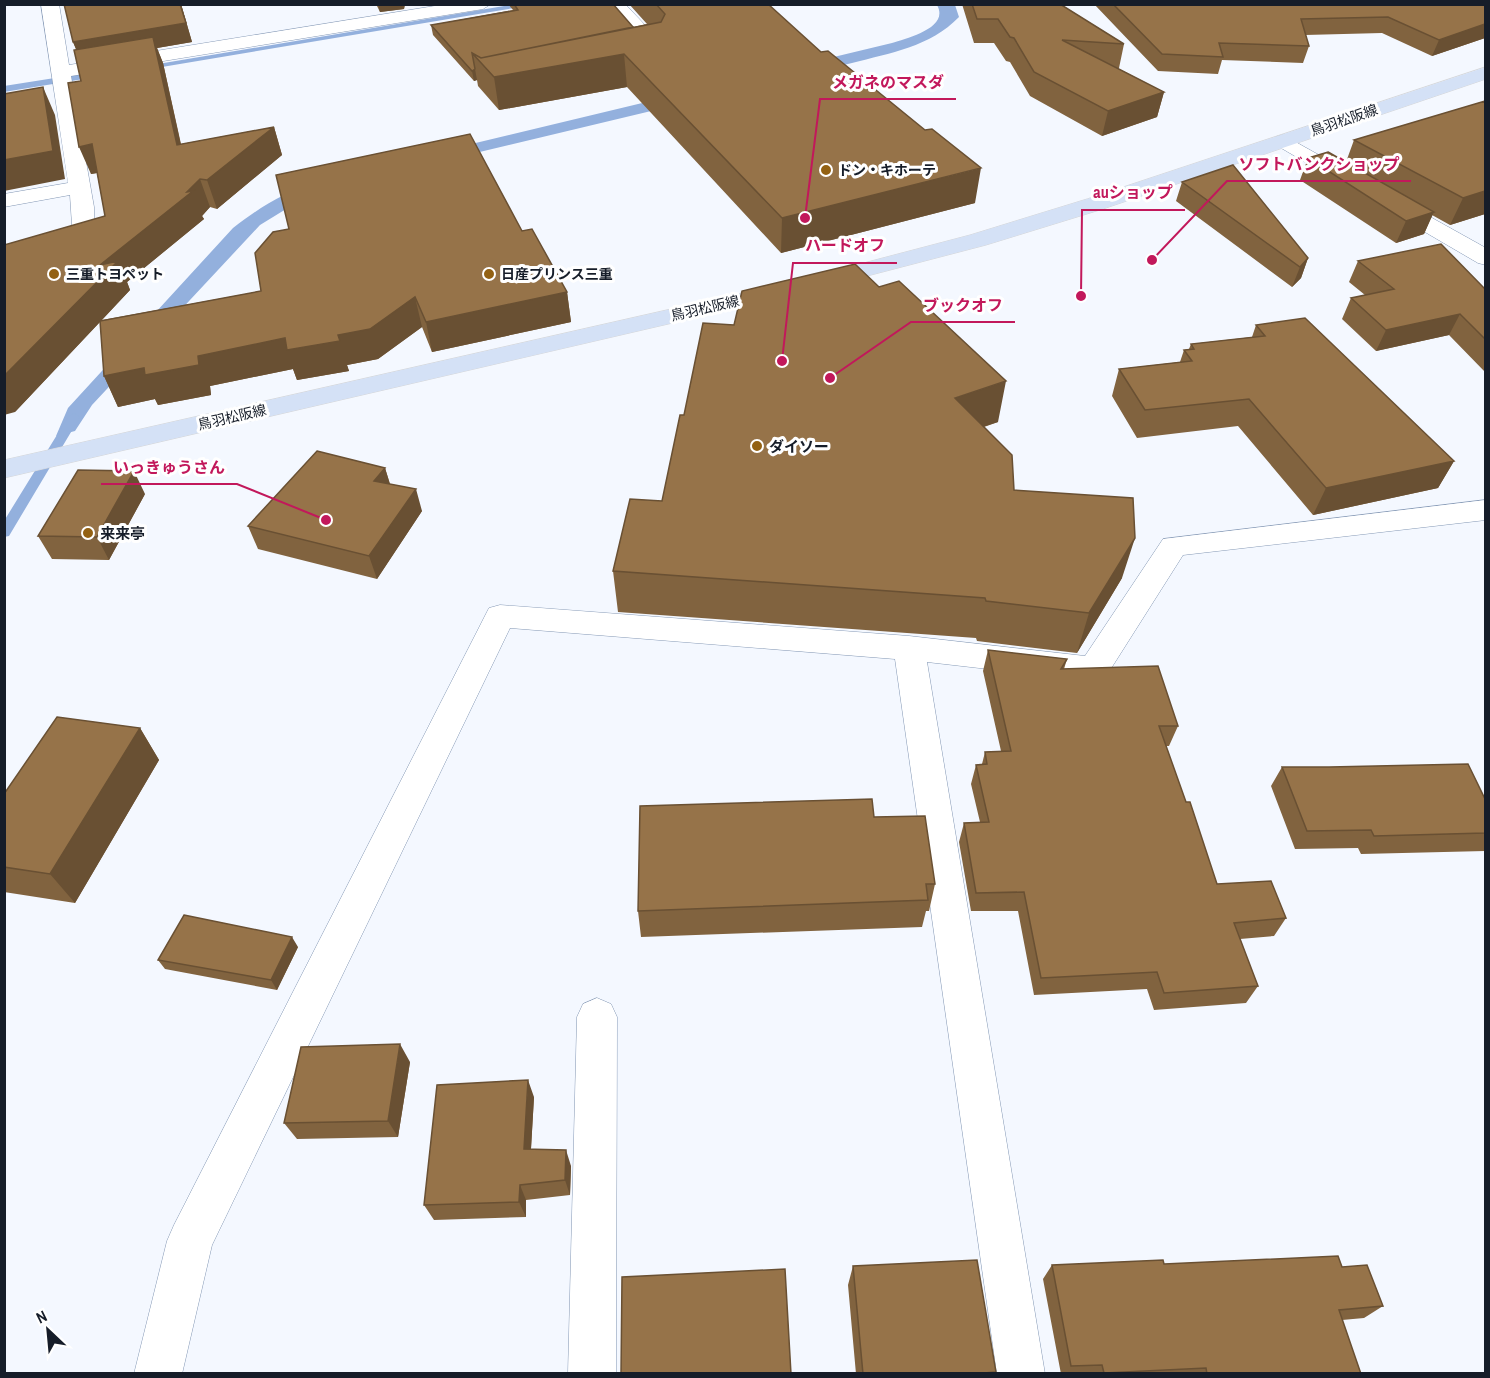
<svg xmlns="http://www.w3.org/2000/svg" width="1490" height="1378" font-family="'Archivo Narrow','Noto Sans JP',sans-serif">
<style>
.water{fill:#93b0dd}
.lines{fill:none;stroke-linecap:round;stroke-linejoin:round}
.stream{fill:#93b0dd;fill-rule:evenodd}
.minor-casing{stroke:#8397b4;stroke-width:1}
.major-casing{stroke:#d5d6d8;stroke-width:1}
.minor{fill:#fff;fill-rule:evenodd}
.major{fill:#d4e1f6;fill-rule:evenodd}
.wall{fill:#81633f}
.shaded-wall{fill:#695033}
.building{fill:#967349;stroke:#695033;stroke-width:1.5}
.poi-dot{fill:#936113;stroke:#fff;stroke-width:2}
.labels{text-anchor:middle;dominant-baseline:central;stroke-width:6;stroke-linejoin:round;paint-order:stroke}
.far-street-label{font-size:14px;fill:#161d29;stroke:#fff}
.far-poi-label{font-size:14px;font-weight:bold;fill:#161d29;stroke:#fff;text-anchor:start}
.poi-label{font-size:15px;font-weight:bold;fill:#161d29;stroke:#fff;text-anchor:start}
.leader{fill:none;stroke:#c2185b;stroke-width:2}
.callout-dot{fill:#c2185b;stroke:#fff;stroke-width:2}
.callout-label{font-size:16px;text-anchor:middle;font-weight:bold;fill:#c2185b;stroke:#fff;stroke-width:6;stroke-linejoin:round;paint-order:stroke}
</style>
<rect width="100%" height="100%" fill="#f4f8ff"/>
<path class="water" d="M 937,5 L 955,5 L 959,17 C 930,47 890,53 852,63 L 337,186 L 304,198 L 260,225 L 92,405 L 75,431 L 56,436 L 68,408 L 233,228 C 260,207 285,192 317,181 L 892,43 C 907,38 950,28 937,5 Z"/>
<g class="lines">
<path class="stream" d="M 516,4 L 538,4 L 144,70 L 140,67 Z
M 99,71 L 103,74 L 102,76 L 4,92 L 4,86 Z
M 74,413 L 80,417 L 9,536 L 4,537 L 4,521 L 68,417 Z"/>
<defs>
<path id="minor" d="M 41,4 L 59,4 L 69,65 L 447,4 L 491,4 L 483,9 L 71,76 L 94,207 L 95,244 L 92,249 L 4,272 L 4,258 L 73,240 L 70,195 L 4,207 L 4,194 L 68,183 Z
M 607,4 L 625,4 L 662,43 L 665,47 L 662,51 L 639,57 L 632,55 L 630,51 L 632,47 L 643,44 Z
M 1283,135 L 1486,248 L 1486,265 L 1478,263 L 1276,145 L 1273,141 L 1276,137 Z
M 1486,500 L 1486,520 L 1183,555 L 1105,678 L 1093,681 L 927,662 L 1045,1374 L 997,1374 L 895,659 L 510,628 L 212,1245 L 182,1374 L 134,1374 L 167,1241 L 174,1225 L 489,608 L 500,605 L 909,636 L 1085,656 L 1163,539 Z
M 597,998 L 611,1004 L 617,1017 L 616,1374 L 568,1374 L 577,1017 L 583,1004 Z"/>
<path id="major" d="M 1486,67 L 1486,79 L 1103,209 L 986,245 L 802,293 L 4,478 L 4,460 L 799,280 L 970,235 L 1087,199 Z"/>
</defs>
<use href="#minor" class="minor-casing"/>
<use href="#major" class="major-casing"/>
<use href="#minor" class="minor"/>
<use href="#major" class="major"/>
</g>
<path class="wall" d="M 181,4 L 192,42 L 157,48 L 163,63 L 181,144 L 274,127 L 282,155 L 217,209 L 210,207 L 202,216 L 204,219 L 127,282 L 130,290 L 102,320 L 261,291 L 522,231 L 567,292 L 571,322 L 432,352 L 422,327 L 378,359 L 347,365 L 349,371 L 297,380 L 293,369 L 210,386 L 211,395 L 158,405 L 155,399 L 118,407 L 104,376 L 100,322 L 15,412 L 105,216 L 97,173 L 91,174 L 81,81 L 76,49 L 73,42 Z
M 376,4 L 405,4 L 404,9 L 380,12 Z
M 508,4 L 613,4 L 633,27 L 647,24 L 629,4 L 768,4 L 975,203 L 781,253 L 627,87 L 499,110 L 478,86 L 477,80 L 474,81 L 433,35 L 431,25 L 513,10 Z
M 962,4 L 1060,4 L 1124,44 L 1119,68 L 1117,68 L 1164,92 L 1157,117 L 1102,136 L 1030,96 L 1010,62 L 1006,61 L 994,43 L 974,43 Z
M 1094,4 L 1485,4 L 1485,38 L 1432,56 L 1382,33 L 1305,35 L 1309,46 L 1303,63 L 1222,60 L 1218,74 L 1158,71 Z
M 1485,101 L 1485,214 L 1450,225 L 1432,215 L 1424,234 L 1396,243 L 1300,180 L 1308,158 L 1346,162 L 1354,140 Z
M 1182,182 L 1308,258 L 1301,278 L 1292,287 L 1176,201 Z
M 1358,261 L 1485,289 L 1485,372 L 1449,335 L 1376,351 L 1342,319 L 1351,298 L 1365,295 L 1349,282 Z
M 1256,325 L 1454,461 L 1438,488 L 1313,515 L 1238,426 L 1137,438 L 1112,396 L 1119,369 L 1180,362 L 1184,350 L 1189,349 L 1191,344 L 1252,337 Z
M 684,415 L 998,422 L 984,427 L 1014,490 L 1122,578 L 1077,653 L 977,641 L 976,638 L 618,612 L 613,571 L 662,501 Z
M 385,468 L 390,484 L 422,511 L 377,579 L 258,549 L 248,526 Z
M 145,494 L 109,560 L 52,559 L 38,536 Z
M 988,650 L 1067,659 L 1064,669 L 1178,726 L 1169,746 L 1166,746 L 1186,802 L 1217,884 L 1286,918 L 1274,936 L 1240,939 L 1258,986 L 1246,1003 L 1154,1010 L 1147,989 L 1034,995 L 1018,911 L 971,911 L 959,842 L 964,823 L 980,822 L 971,784 L 976,765 L 982,764 L 985,752 L 1001,751 L 983,671 Z
M 140,728 L 159,760 L 75,903 L 4,892 L 4,794 Z
M 1282,767 L 1485,799 L 1485,851 L 1361,854 L 1358,848 L 1295,849 L 1271,786 Z
M 874,817 L 935,884 L 929,911 L 926,911 L 922,927 L 641,937 L 638,911 Z
M 298,947 L 277,990 L 165,969 L 158,960 Z
M 410,1062 L 398,1137 L 297,1139 L 284,1123 Z
M 534,1097 L 531,1149 L 571,1166 L 570,1195 L 526,1200 L 526,1217 L 434,1220 L 424,1205 Z
M 1164,1264 L 1342,1267 L 1383,1306 L 1364,1318 L 1342,1320 L 1361,1374 L 1061,1374 L 1043,1279 L 1052,1265 Z
M 853,1266 L 996,1372 L 994,1374 L 856,1374 L 848,1285 Z"/>
<path class="shaded-wall" d="M 181,4 L 192,42 L 157,48 L 163,63 L 187,173 L 81,61 L 73,42 Z
M 378,4 L 405,4 L 404,9 L 380,12 Z
M 1485,24 L 1485,38 L 1432,56 L 1439,40 Z
M 624,54 L 627,87 L 499,110 L 494,77 Z
M 475,69 L 477,80 L 474,81 L 472,71 Z
M 43,87 L 55,115 L 65,179 L 4,191 L 4,160 Z
M 1164,92 L 1157,117 L 1102,136 L 1108,111 Z
M 274,127 L 282,155 L 217,209 L 207,180 Z
M 92,144 L 103,172 L 91,174 L 79,147 Z
M 981,168 L 975,203 L 781,253 L 782,218 Z
M 200,179 L 210,207 L 202,216 L 204,219 L 127,282 L 130,290 L 15,412 L 4,415 L 4,376 L 100,265 L 187,192 Z
M 1485,191 L 1485,214 L 1450,225 L 1463,198 Z
M 1434,212 L 1424,234 L 1396,243 L 1406,221 Z
M 1308,258 L 1301,278 L 1292,287 L 1300,267 Z
M 567,292 L 571,322 L 432,352 L 426,322 Z
M 415,297 L 422,327 L 378,359 L 347,365 L 349,371 L 297,380 L 293,369 L 210,386 L 211,395 L 158,405 L 155,399 L 118,407 L 104,376 L 285,338 L 338,335 Z
M 1460,314 L 1449,335 L 1376,351 L 1386,330 Z
M 1006,381 L 998,422 L 948,438 L 955,398 Z
M 1454,461 L 1438,488 L 1313,515 L 1326,488 Z
M 385,468 L 392,491 L 374,481 Z
M 134,471 L 145,494 L 109,560 L 97,537 Z
M 416,489 L 422,511 L 377,579 L 369,556 Z
M 1135,538 L 1122,578 L 1077,653 L 1089,613 Z
M 140,728 L 159,760 L 75,903 L 50,874 Z
M 292,937 L 298,947 L 277,990 L 271,980 Z
M 400,1044 L 410,1062 L 398,1137 L 388,1121 Z
M 528,1080 L 534,1097 L 530,1165 L 524,1149 Z
M 566,1150 L 571,1166 L 570,1195 L 565,1180 Z
M 520,1185 L 526,1200 L 526,1217 L 519,1202 Z"/>
<path class="building" d="M 64,4 L 180,4 L 186,23 L 73,42 Z
M 514,4 L 613,4 L 633,27 L 481,58 L 472,53 L 475,69 L 472,71 L 431,25 L 518,10 Z
M 656,4 L 768,4 L 821,52 L 828,51 L 925,130 L 932,129 L 981,168 L 782,218 L 624,54 L 494,77 L 472,53 L 481,58 L 661,22 L 665,14 Z
M 972,4 L 1060,4 L 1124,44 L 1062,40 L 1164,92 L 1108,111 L 1034,72 L 1014,38 L 1010,37 L 998,19 L 977,19 Z
M 1113,4 L 1485,4 L 1485,24 L 1439,40 L 1388,17 L 1301,19 L 1309,46 L 1219,43 L 1223,57 L 1162,54 Z
M 153,37 L 177,145 L 274,127 L 207,180 L 200,179 L 187,192 L 193,191 L 100,265 L 118,261 L 4,376 L 4,245 L 105,216 L 92,144 L 79,147 L 68,83 L 81,81 L 74,50 Z
M 43,87 L 53,151 L 4,160 L 4,94 Z
M 1485,101 L 1485,191 L 1463,198 L 1354,140 Z
M 470,134 L 522,231 L 532,229 L 567,292 L 426,322 L 415,297 L 370,329 L 338,335 L 340,341 L 287,350 L 285,338 L 198,356 L 199,365 L 145,375 L 144,368 L 104,376 L 100,321 L 261,291 L 255,253 L 273,232 L 289,229 L 276,175 Z
M 1328,152 L 1434,212 L 1406,221 L 1308,158 Z
M 1233,165 L 1308,258 L 1300,267 L 1182,182 Z
M 1441,244 L 1485,289 L 1485,339 L 1460,314 L 1386,330 L 1351,298 L 1394,289 L 1358,261 Z
M 855,264 L 879,287 L 899,281 L 1006,381 L 955,398 L 1012,455 L 1014,490 L 1133,498 L 1135,538 L 1089,613 L 986,601 L 985,598 L 613,571 L 630,499 L 662,501 L 680,415 L 684,415 L 703,323 L 734,325 L 742,291 Z
M 1305,318 L 1454,461 L 1326,488 L 1249,399 L 1145,410 L 1119,369 L 1192,361 L 1184,350 L 1194,349 L 1191,344 L 1265,336 L 1256,325 Z
M 317,451 L 385,468 L 374,481 L 416,489 L 369,556 L 248,526 Z
M 78,470 L 134,471 L 97,537 L 38,536 Z
M 988,650 L 1067,659 L 1061,669 L 1158,666 L 1178,726 L 1159,726 L 1186,802 L 1190,802 L 1217,884 L 1271,881 L 1286,918 L 1234,923 L 1258,986 L 1164,993 L 1157,972 L 1041,978 L 1024,892 L 976,893 L 964,823 L 989,822 L 976,765 L 987,764 L 985,752 L 1011,751 Z
M 57,717 L 140,728 L 50,874 L 4,867 L 4,794 Z
M 1468,764 L 1485,799 L 1485,833 L 1374,836 L 1371,830 L 1307,831 L 1282,767 L 1329,767 Z
M 872,799 L 874,817 L 925,816 L 935,884 L 926,884 L 928,900 L 638,911 L 640,806 Z
M 184,915 L 292,937 L 271,980 L 158,960 Z
M 400,1044 L 388,1121 L 284,1123 L 301,1047 Z
M 528,1080 L 524,1149 L 566,1150 L 565,1180 L 520,1185 L 519,1202 L 424,1205 L 437,1085 Z
M 1338,1256 L 1342,1267 L 1367,1265 L 1383,1306 L 1339,1310 L 1361,1374 L 1207,1374 L 1206,1368 L 1104,1373 L 1102,1365 L 1071,1366 L 1052,1265 L 1163,1260 L 1164,1264 Z
M 977,1260 L 996,1372 L 972,1374 L 863,1374 L 853,1266 Z
M 785,1269 L 791,1374 L 621,1374 L 622,1277 Z"/>
<g class="poi-dot">
<circle cx="826" cy="170" r="6"/>
<circle cx="54" cy="274" r="6"/>
<circle cx="489" cy="274" r="6"/>
<circle cx="757" cy="446" r="6"/>
<circle cx="88" cy="533" r="6"/>
</g>
<g class="labels">
<g class="far-street-label">
<text transform="translate(1344 120) rotate(-19)">鳥羽松阪線</text>
<text transform="translate(705 308) rotate(-13)">鳥羽松阪線</text>
<text transform="translate(232 417) rotate(-13)">鳥羽松阪線</text>
</g>
<g class="far-poi-label">
<text x="838" y="170">ドン・キホーテ</text>
<text x="66" y="274">三重トヨペット</text>
<text x="501" y="274">日産プリンス三重</text>
</g>
<g class="poi-label">
<text x="769" y="446">ダイソー</text>
<text x="100" y="533">来来亭</text>
</g>
</g>
<path class="leader" d="M805 218L820 99H956M1152 260L1227 181H1411M1081 296L1082 210H1185M782 361L793 263H897M830 378L911 322H1015M326 520L237 484H101"/>
<g class="callout-dot">
<circle cx="805" cy="218" r="6"/>
<circle cx="1152" cy="260" r="6"/>
<circle cx="1081" cy="296" r="6"/>
<circle cx="782" cy="361" r="6"/>
<circle cx="830" cy="378" r="6"/>
<circle cx="326" cy="520" r="6"/>
</g>
<g class="callout-label">
<text x="888" y="88">メガネのマスダ</text>
<text x="1319" y="170">ソフトバンクショップ</text>
<text x="1133" y="198">auショップ</text>
<text x="845" y="251">ハードオフ</text>
<text x="963" y="311">ブックオフ</text>
<text x="169" y="473">いっきゅうさん</text>
</g>
<rect width="1490" height="1378" fill="none" stroke="#161d29" stroke-width="12"/>
<g transform="translate(48 1330) rotate(334)" stroke="#ffffff" stroke-width="4.5" paint-order="stroke">
<path d="M0-4.5L10 22L0 15L-10 22Z" fill="#161d29"/>
<text y="-9" font-size="16" font-weight="bold" text-anchor="middle" fill="#161d29">N</text>
</g>
</svg>
